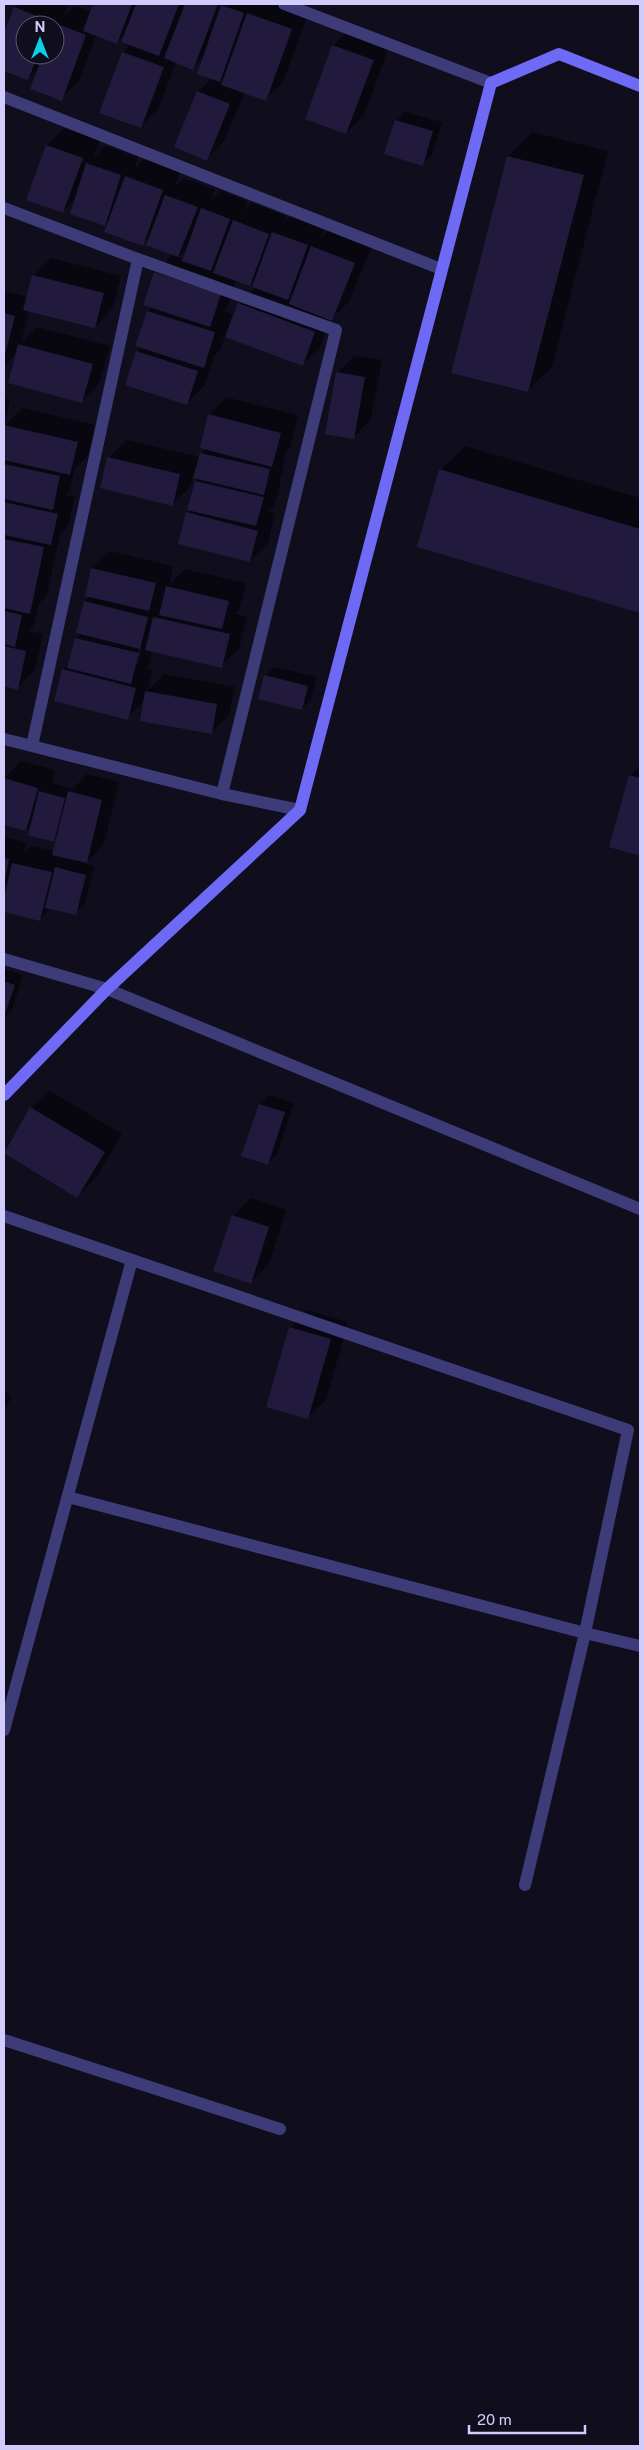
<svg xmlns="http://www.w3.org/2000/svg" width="644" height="2450" font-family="'Public Sans',sans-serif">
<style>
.shadow{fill:#0007;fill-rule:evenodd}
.building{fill:#211a3d}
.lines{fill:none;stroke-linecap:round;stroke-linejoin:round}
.minor{stroke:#3e3b79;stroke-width:12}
.secondary{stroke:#6e6af5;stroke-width:12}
</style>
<rect width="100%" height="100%" fill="#100d1d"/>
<path class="shadow" d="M 19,4 L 68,4 L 64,16 L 74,6 L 91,12 L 95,4 L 287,4 L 309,12 L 283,82 L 265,100 L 245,92 L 224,141 L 207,159 L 198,92 L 212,78 L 204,56 L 192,68 L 176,62 L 158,109 L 140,127 L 123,53 L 131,44 L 126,33 L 117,42 L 97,34 L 79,81 L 61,99 L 40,67 L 28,79 L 4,70 L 4,36 L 15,8 ZM 25,25 L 55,25 L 55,55 L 25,55 Z
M 351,28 L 391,42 L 364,115 L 346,133 L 333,46 Z
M 405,112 L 442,122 L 432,155 L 422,164 L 396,121 Z
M 64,128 L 100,140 L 93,158 L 105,146 L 138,157 L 135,168 L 144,159 L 180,172 L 175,186 L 184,178 L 215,189 L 210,201 L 220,191 L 247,201 L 244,211 L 252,203 L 286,216 L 284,223 L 291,215 L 325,227 L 320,239 L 330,229 L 372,245 L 349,302 L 330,319 L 320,347 L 302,365 L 225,336 L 221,349 L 214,356 L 205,385 L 187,403 L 137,352 L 142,347 L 137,346 L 148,311 L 152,307 L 155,273 L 173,254 L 150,236 L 142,244 L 110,219 L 105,225 L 76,198 L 63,211 L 47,146 ZM 190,245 L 184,259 L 178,257 ZM 257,278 L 256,288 L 240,304 L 227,336 L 226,335 L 232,314 L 224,311 L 227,308 L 236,280 L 250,285 ZM 295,292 L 292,299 L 288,298 Z
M 532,132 L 608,151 L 552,367 L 527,391 L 452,372 L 508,156 Z
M 51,258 L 121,276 L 112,309 L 95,327 L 29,310 L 21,343 L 37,327 L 110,346 L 99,384 L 82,401 L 17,353 L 4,366 L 4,291 L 28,297 L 33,276 Z
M 355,355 L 382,360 L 371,419 L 354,437 L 337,373 Z
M 226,397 L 298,415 L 290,448 L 286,452 L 281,476 L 278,479 L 281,480 L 274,507 L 269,512 L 275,513 L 268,543 L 250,561 L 187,513 L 191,509 L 196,481 L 199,478 L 193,476 L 190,487 L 173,504 L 109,458 L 126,440 L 200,457 L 206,448 L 209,415 Z
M 4,398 L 10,400 L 4,426 L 22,408 L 95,425 L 88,456 L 75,468 L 70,490 L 66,495 L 75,496 L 68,526 L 60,534 L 47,595 L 38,605 L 33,627 L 29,631 L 43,634 L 35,670 L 17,688 L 4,685 Z
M 465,446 L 640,498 L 640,611 L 418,546 L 441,470 Z
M 110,551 L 173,566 L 169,585 L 185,569 L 246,583 L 239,610 L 235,614 L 247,617 L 239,649 L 221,666 L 152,651 L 149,665 L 146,668 L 153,670 L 148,690 L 164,674 L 235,687 L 229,715 L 211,733 L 144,701 L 127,718 L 63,670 L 69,663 L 76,638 L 81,633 L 77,632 L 85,601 L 90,596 L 92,568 ZM 139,647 L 142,647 L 138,664 L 135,664 Z
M 274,667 L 317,677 L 311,699 L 302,709 L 265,676 Z
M 21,761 L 55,770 L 52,783 L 73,789 L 87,774 L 119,782 L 104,844 L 85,864 L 94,866 L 85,904 L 75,913 L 51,908 L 40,919 L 4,911 L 4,837 L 26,842 L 24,853 L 31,846 L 55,851 L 59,835 L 53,840 L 33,823 L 26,830 L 4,823 L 4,778 Z
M 640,766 L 640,855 L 610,846 L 630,776 Z
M 4,969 L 23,975 L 12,1010 L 4,1018 Z
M 49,1090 L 122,1134 L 95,1179 L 77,1196 L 4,1151 L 31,1108 Z
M 269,1095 L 294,1103 L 277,1154 L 268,1163 L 260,1104 Z
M 251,1198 L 286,1210 L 269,1264 L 251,1282 L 233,1216 Z
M 307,1310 L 348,1322 L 326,1400 L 308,1417 L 290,1328 Z
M 4,1391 L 12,1397 L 4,1410 Z"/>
<path class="building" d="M 93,4 L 132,4 L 117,44 L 83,31 Z
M 136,4 L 179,4 L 159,56 L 121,42 Z
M 185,4 L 218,4 L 193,70 L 164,58 Z
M 221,5 L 244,13 L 220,82 L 197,74 Z
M 14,7 L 52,22 L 50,25 L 25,25 L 25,55 L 38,55 L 28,80 L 4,71 L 4,33 Z
M 247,13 L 292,29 L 266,101 L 221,85 Z
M 55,23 L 86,35 L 62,101 L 30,89 L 43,55 L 55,55 Z
M 332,45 L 374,60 L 346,134 L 305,119 Z
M 122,52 L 164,67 L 141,128 L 99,113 Z
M 197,91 L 230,104 L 207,161 L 174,147 Z
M 395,120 L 433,131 L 423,166 L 384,154 Z
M 46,145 L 83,158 L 63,213 L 26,200 Z
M 507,156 L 584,175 L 528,392 L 451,373 Z
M 86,163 L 121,175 L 105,226 L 70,214 Z
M 125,176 L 163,190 L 143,246 L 104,232 Z
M 165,195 L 198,207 L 178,257 L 146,245 Z
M 201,208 L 230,219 L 211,271 L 182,261 Z
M 233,220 L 269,234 L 250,286 L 213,273 Z
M 272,232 L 308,245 L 288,300 L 252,287 Z
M 311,246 L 355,263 L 332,321 L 289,304 Z
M 154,272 L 221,294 L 210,327 L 143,305 Z
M 32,275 L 104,293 L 95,328 L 23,310 Z
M 238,303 L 315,332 L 303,366 L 225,337 Z
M 147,311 L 215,332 L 204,368 L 135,346 Z
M 4,313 L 15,316 L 4,358 Z
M 18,344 L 93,364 L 82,403 L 8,383 Z
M 136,351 L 198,371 L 187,405 L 125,385 Z
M 336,372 L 365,377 L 354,439 L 325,434 Z
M 208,414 L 281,433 L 272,467 L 200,448 Z
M 4,425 L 78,442 L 70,475 L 4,460 Z
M 200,453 L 270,469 L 264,495 L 193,478 Z
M 107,457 L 180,474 L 173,506 L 100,488 Z
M 4,464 L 60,476 L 53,510 L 4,499 Z
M 439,469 L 640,529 L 640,613 L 417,547 Z
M 195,481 L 264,497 L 256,526 L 187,510 Z
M 4,502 L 58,514 L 51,545 L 4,535 Z
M 186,512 L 258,531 L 250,562 L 178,544 Z
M 4,539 L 44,547 L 30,614 L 4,608 Z
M 91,568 L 156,583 L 149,611 L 85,596 Z
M 166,586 L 229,601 L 222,629 L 159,615 Z
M 84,601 L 148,617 L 140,649 L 76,633 Z
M 4,611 L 22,615 L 15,647 L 4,644 Z
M 153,617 L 230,634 L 222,668 L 145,650 Z
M 75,638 L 139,653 L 131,684 L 67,668 Z
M 4,646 L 26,651 L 18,690 L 4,686 Z
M 62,669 L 136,688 L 128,720 L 54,701 Z
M 264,675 L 308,686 L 302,710 L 258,699 Z
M 145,691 L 217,704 L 212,734 L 140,721 Z
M 629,775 L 640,778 L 640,856 L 609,847 Z
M 4,778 L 38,788 L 26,831 L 4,825 Z
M 39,791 L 65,798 L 54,842 L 28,835 Z
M 68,791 L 102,800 L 87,863 L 52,855 Z
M 4,858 L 9,859 L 5,880 L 4,880 Z
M 12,863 L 52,872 L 40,921 L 4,912 L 4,897 Z
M 55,867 L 86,875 L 76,915 L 45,908 Z
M 4,981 L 15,985 L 4,1017 Z
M 259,1104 L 285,1112 L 268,1165 L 241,1156 Z
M 30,1107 L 105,1152 L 77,1198 L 4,1153 Z
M 232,1215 L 269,1227 L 251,1284 L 213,1271 Z
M 289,1327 L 331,1339 L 308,1419 L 266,1407 Z"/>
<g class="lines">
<path class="minor" d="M 284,4 L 491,83
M 4,97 L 441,269
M 4,208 L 138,259 L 336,330 L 222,794
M 4,739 L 222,794 L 300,810
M 32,746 L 138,259
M 4,959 L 107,989 L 640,1209
M 4,1216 L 628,1430 L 585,1633 L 525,1885
M 68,1497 L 585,1633 L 640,1646
M 4,1730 L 132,1260
M 4,2040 L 280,2129"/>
<path class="secondary" d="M 4,1095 L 107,989 L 300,810 L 491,83 L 559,54 L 640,86"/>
</g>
<rect width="644" height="2450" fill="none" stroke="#d2ccfc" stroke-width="10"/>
<g transform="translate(40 40)"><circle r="24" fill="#100d1d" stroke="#5e5976"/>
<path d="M0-4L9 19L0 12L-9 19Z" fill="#0fcfe6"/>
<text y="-8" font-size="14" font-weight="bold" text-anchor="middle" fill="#d2ccfc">N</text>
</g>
<path d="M469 2425v8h116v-8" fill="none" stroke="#d2ccfc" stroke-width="2.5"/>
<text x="477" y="2425" font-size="15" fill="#d2ccfc" stroke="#100d1d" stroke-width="4" paint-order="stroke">20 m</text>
</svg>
